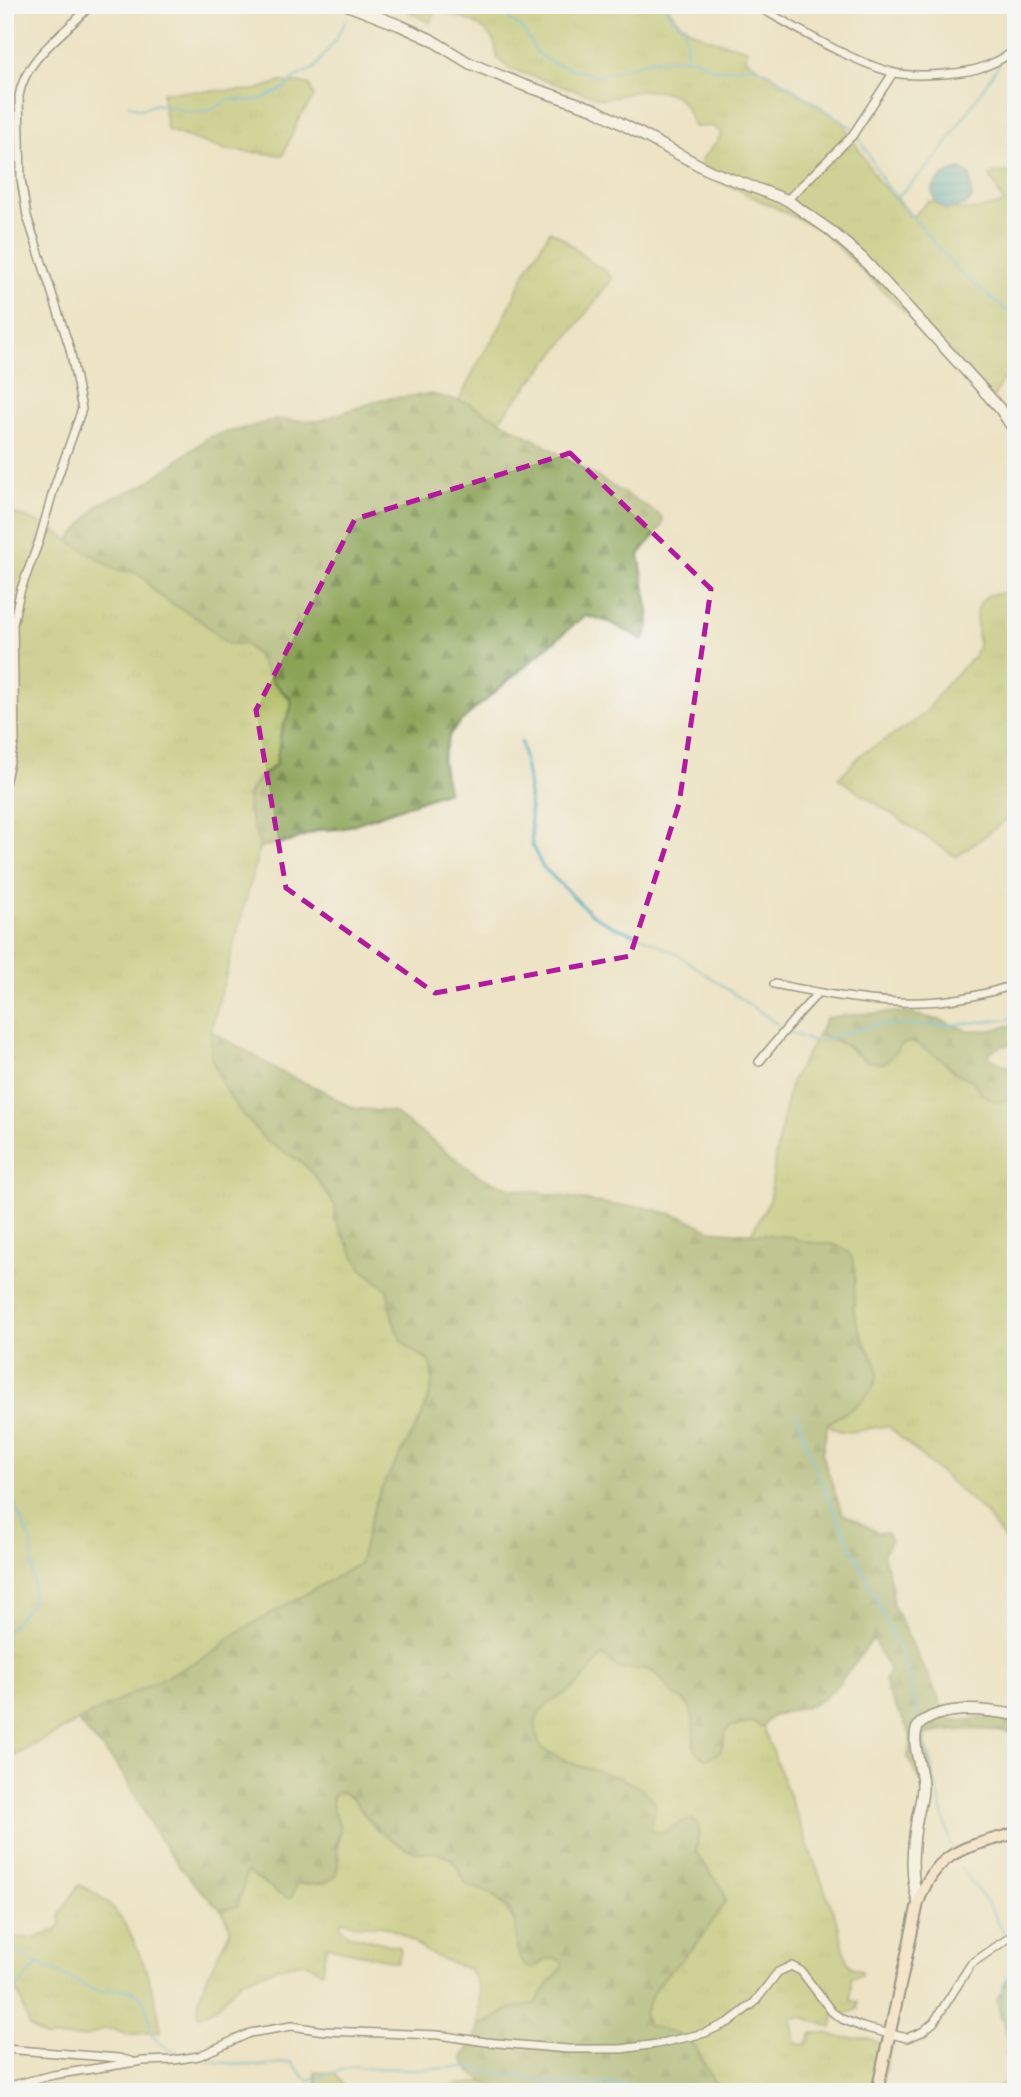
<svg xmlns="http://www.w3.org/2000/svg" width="1021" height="2097" font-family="Kalam,sans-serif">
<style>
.grass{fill:url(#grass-tufts);stroke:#656c3c;stroke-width:2}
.forest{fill:url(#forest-firs);stroke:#536038;stroke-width:2}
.water{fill:url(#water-rules);stroke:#2f626f;stroke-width:2}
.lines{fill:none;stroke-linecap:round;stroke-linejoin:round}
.stream{stroke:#42a9c2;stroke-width:2.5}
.minor-casing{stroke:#3b3a35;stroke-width:10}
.tertiary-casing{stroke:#3b3a35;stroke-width:13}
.secondary-casing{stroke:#3b3a35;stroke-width:14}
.minor{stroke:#fff;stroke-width:7}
.tertiary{stroke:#fff;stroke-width:10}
.secondary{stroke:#fde4d0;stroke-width:10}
.marked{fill:none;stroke:#b5179e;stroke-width:5;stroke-dasharray:14 9;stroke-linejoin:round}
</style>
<defs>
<pattern id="grass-tufts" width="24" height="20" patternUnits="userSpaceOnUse" patternTransform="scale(1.75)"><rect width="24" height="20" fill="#aebb5d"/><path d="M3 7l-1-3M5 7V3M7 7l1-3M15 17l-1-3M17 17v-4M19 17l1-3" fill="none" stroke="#95a050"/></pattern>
<pattern id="forest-firs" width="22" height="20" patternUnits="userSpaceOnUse" patternTransform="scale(1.75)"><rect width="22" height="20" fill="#8aa354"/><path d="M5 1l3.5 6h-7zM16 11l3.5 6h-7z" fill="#708445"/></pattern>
<pattern id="water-rules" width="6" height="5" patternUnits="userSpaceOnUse" patternTransform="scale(1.75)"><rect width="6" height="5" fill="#42a9c2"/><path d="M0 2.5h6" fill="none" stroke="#36899d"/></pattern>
</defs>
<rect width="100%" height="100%" fill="#f6f6f2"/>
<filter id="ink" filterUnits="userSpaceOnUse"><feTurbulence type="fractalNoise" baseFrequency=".0143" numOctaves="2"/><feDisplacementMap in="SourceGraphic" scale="14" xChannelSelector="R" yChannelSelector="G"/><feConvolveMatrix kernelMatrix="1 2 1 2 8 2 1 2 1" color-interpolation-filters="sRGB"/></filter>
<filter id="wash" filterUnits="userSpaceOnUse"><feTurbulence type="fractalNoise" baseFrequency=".00686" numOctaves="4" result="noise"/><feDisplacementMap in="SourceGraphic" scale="28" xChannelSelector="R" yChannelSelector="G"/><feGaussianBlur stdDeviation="1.57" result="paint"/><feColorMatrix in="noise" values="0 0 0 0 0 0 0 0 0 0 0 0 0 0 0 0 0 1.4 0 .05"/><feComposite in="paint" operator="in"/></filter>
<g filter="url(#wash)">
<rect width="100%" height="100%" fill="#ede3c5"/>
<path class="grass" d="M 398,5 L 467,5 L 480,7 L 495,17 L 505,13 L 507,5 L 668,5 C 680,35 720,42 748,49 L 745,58 L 842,122 L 879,182 L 910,216 L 915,215 L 928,201 C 938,201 945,207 955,209 C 971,212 990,208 1004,203 L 990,176 L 996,173 L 1016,172 L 1016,383 L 1009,378 L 1002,380 L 993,398 L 820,229 L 703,173 L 701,160 L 719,139 L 721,132 L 711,126 L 694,127 L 685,106 L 676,96 L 666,92 L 643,90 L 603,99 L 510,69 L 497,58 C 498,25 462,18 436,9 L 430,23 Z
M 280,82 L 309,84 L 314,97 L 298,120 L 283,155 L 225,150 L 167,130 L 162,92 L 256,90 Z
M 550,231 C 565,237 573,248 586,258 C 594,266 606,268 612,279 L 566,340 L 499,420 L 459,401 L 481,357 L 500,327 L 526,271 Z
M 5,510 L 49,527 L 115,569 L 134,572 L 142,576 L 158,595 L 200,620 L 228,644 L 245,644 L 258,657 L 273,682 L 291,700 L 291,708 L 281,733 L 276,764 L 257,780 L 250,790 L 247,799 L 247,809 L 260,847 L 211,1031 L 211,1057 L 223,1085 L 236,1106 L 266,1141 L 303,1163 L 314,1175 L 336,1207 L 334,1217 L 361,1268 L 387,1289 C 391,1308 393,1335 409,1348 C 416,1354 426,1355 430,1364 C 444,1397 393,1461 380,1492 C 370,1514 366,1541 359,1564 L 240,1631 C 227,1640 219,1650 205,1658 L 75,1723 L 5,1761 Z
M 1016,584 L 1016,813 L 956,857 L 838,778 L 863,753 L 908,726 L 925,713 L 947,683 L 974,656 L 978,646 L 976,613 L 982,601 L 988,595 L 1006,593 Z
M 818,1034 L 843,1044 L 865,1061 L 887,1061 L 901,1045 L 908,1042 L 915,1043 L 940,1058 L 955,1072 L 973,1081 L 982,1094 L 996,1102 L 1016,1098 L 1016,1556 L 985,1513 L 888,1426 C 869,1426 843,1441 828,1423 L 875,1360 L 868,1350 L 858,1326 L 854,1309 L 855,1277 L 836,1245 L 803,1243 L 792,1237 L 751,1234 L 770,1200 L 775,1158 L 790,1084 Z
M 604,1655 C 611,1661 618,1669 627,1669 C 635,1670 641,1667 649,1670 C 664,1674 690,1703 694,1718 C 697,1727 694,1737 693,1746 L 723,1745 L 726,1732 L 730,1726 L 744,1725 L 753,1722 L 763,1727 L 838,1924 L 847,1962 L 853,1968 L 861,1970 L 861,1975 L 851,1978 L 851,2000 L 858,2002 L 858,2009 L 840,2016 L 834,2015 L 832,2028 L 803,2017 L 791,2018 L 796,2043 L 806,2045 L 812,2033 L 828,2033 L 838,2037 L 851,2038 L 868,2038 L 890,2048 L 881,2092 L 726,2092 C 707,2082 706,2056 690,2042 C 678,2031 662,2032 648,2026 C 629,2000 683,1961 697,1943 C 708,1929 716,1911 725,1896 C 720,1879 698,1862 696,1850 C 695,1845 698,1838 700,1833 L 694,1820 C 674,1818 667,1841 650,1830 L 656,1807 C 641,1779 604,1774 576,1765 C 564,1760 552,1754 540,1748 C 523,1701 554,1707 581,1681 C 589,1673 595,1663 604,1655 Z
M 338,1791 C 356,1794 361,1813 372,1825 C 378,1831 406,1850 414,1852 C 430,1855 435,1846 451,1859 C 460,1867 460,1878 468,1886 L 483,1889 L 494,1895 L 512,1917 L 515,1923 L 518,1952 L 537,1966 C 545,1959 552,1955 562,1962 L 562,1969 L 552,1979 L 536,2003 L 508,2010 L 483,2025 L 479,2024 L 479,1990 L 473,1975 L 468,1969 L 432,1955 L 399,1932 L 380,1925 L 359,1925 L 342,1921 L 340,1927 L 350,1935 L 399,1947 L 401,1951 L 397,1962 L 326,1946 L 322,1972 L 306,1963 L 284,1966 L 242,1980 L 216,2008 L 199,2016 C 191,2000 222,1948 230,1931 L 229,1924 L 221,1910 L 238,1906 L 247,1871 L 254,1874 L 279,1894 L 294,1893 L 297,1884 L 323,1883 L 339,1859 C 335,1847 340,1841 340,1830 C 340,1815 324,1804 338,1791 Z
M 79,1885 C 85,1888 92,1891 98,1895 C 134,1919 156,1991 161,2031 L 127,2035 L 112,2029 L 104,2029 L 85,2037 L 45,2038 L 29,2026 C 23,2013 25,1999 13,1988 L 5,1995 L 5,1913 L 11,1934 L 15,1938 C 30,1938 52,1937 61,1924 L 60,1914 Z
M 1016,1972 L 1016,2067 L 1006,2053 L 1013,2039 L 1001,2018 L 997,2000 L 1009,1978 Z
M 315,2072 L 335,2073 L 348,2092 L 318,2092 Z
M 1016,2072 L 1016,2092 L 992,2092 L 1010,2079 Z
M 485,2082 L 507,2092 L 436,2092 L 455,2085 Z"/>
<path class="forest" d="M 431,394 L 468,403 L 541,443 L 660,515 L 663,519 L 662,526 L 639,555 L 649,612 L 649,626 L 644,640 L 609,622 L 586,616 L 578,621 L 460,722 L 450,734 L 442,760 L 448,791 L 341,829 L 319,830 L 289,842 L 260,847 C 245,802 238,797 276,764 L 281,733 L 291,708 L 291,699 L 273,682 L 258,657 L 245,644 L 228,644 L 200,620 L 158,595 L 142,576 L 134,572 L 115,569 L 69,541 L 100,503 L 144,485 L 209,437 L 275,420 L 319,421 L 382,399 Z
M 902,1012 L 940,1020 L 966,1030 L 991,1030 L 1016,1024 L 1016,1044 L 1001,1046 L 989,1053 L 991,1059 L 1016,1070 L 1016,1098 L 996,1102 L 982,1094 L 973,1081 L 955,1072 L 940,1058 L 915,1043 L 908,1042 L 901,1045 L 885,1063 C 866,1065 860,1053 845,1045 C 836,1041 827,1037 818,1034 L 826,1018 L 857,1014 Z
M 211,1031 L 262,1060 L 276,1070 L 324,1091 L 341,1102 L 354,1108 L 393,1112 L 481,1177 L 511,1188 L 614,1205 L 643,1207 L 684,1217 L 710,1230 L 792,1237 C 809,1247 829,1239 844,1249 C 862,1260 852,1293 854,1311 C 856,1322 860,1331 864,1342 C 871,1356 881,1364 876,1381 C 868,1402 846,1412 828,1423 L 822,1454 L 842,1513 L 877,1532 L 887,1533 L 891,1540 L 883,1554 L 892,1586 L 893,1605 L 938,1697 C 947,1727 955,1721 981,1718 C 992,1717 1005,1720 1016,1721 L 1016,1733 C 986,1728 958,1729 928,1734 L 924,1736 C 925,1754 944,1777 927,1792 L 908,1758 L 911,1738 L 909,1731 L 887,1692 L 885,1680 L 890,1670 L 880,1654 L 874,1638 C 858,1657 837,1691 816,1703 C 800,1712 770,1709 763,1727 L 753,1722 L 744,1725 L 730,1726 L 726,1732 L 720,1752 L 708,1759 C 685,1755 699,1725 690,1708 C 686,1698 676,1698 670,1691 C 663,1684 662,1675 652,1671 C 641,1666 631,1670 620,1669 L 603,1655 C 595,1663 589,1673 581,1681 C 554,1707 523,1702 541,1748 C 552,1754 564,1761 576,1765 C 598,1772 649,1781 656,1807 L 650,1829 C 667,1841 675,1818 694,1820 L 699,1826 L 696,1853 L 723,1889 L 725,1903 L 699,1941 L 656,1986 L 644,2014 L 648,2026 L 674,2032 L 693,2044 L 717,2087 L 716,2092 L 507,2092 C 489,2083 468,2078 462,2057 L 475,2040 L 479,2024 L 483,2025 L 508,2010 L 536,2003 L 552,1979 L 562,1969 L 562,1962 C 550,1953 542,1964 530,1968 L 523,1965 C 516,1953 517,1941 516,1927 C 513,1904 488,1890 468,1886 C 460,1878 461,1867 451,1859 C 438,1849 430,1853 415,1852 C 405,1850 391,1839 383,1833 C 366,1821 359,1800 341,1791 L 334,1794 C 329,1806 336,1814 339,1825 C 341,1833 336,1839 336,1846 C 336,1852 338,1857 338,1863 C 338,1888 316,1883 297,1884 L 292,1897 L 287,1898 L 247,1872 L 238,1906 L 221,1910 C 194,1886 171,1858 152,1827 C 141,1808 132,1788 120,1770 C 108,1751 90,1739 78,1721 L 221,1649 L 227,1640 L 240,1631 L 359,1564 C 366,1541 370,1514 380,1492 C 393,1461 444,1398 430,1364 C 426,1355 416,1354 409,1348 C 393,1335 391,1308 387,1289 L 361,1268 L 334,1217 L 336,1207 L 314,1175 L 303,1163 L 266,1141 L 236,1106 L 223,1085 L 211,1057 Z"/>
<path class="water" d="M 961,169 L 970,175 L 972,199 L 965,205 L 946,210 L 935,202 L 932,191 C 938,177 946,172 961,169 Z"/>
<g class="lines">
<path class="stream" d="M 508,5 L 507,14 L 510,20 L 523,30 L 538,54 L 553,63 L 596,76 L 657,59 L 695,58 L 709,67 L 720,70 L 751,66 L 767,71 L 851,127 L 857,134 L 885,184 L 958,271 L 1016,318
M 664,5 L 670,15 L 685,29 L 687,45 L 685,57
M 1011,44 L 1016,30
M 129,105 L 141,109 L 156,104 L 192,112 L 211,110 L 231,99 L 240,101 L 262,99 L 285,88 L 298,76 L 314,69 L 336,39 L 346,20
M 896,198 L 936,159 L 1000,63
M 521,742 L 528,779 L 532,845 L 542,866 L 590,913 L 614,927 L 638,935 L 677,954 L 783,1028
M 789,1032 L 811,1041 L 820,1041 L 872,1025 L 952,1025 L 1016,1018
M 5,1385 L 10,1401 L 5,1417
M 797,1414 C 826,1520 897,1612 920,1721
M 5,1482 L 32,1545 L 33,1588 L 31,1602 L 5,1634
M 923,1734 L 952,1850
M 960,1867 L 988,1904 L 1006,1936
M 5,1914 L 10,1928 L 6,1944 L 10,1949 C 31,1961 52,1970 74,1980 C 81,1984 90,1990 99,1991 C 112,1993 123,1984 136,1993 C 161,2011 130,2040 186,2055
M 1013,1948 L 1016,1954
M 1016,1969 C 1010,1974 1005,1980 1003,1987 C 1000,2004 1003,2046 1016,2058
M 5,1995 L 18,1987 L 38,1964
M 205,2061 L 259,2066 L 291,2062 L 304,2077 L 309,2080 L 355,2066 L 367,2068 L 417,2069 L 468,2067 L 562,2084 L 643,2084 L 738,2092
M 817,2092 L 823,2092"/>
</g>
</g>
<g filter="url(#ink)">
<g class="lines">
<defs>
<path id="minor" d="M 755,5 C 797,28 845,59 891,72 C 910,78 958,74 977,69 C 991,65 1004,58 1016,50
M 787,200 L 852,136 L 893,73
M 5,783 L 15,741 L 13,624 L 20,592 L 39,541 L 54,488 L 82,409 L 70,349 L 27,216 L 21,179 L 19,96 C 26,56 65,34 91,5
M 774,984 C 862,1001 928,1015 1016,984
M 759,1062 L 796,1017 L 818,993
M 5,2049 L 119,2058 L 130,2061
M 5,2087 L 53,2075 L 143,2061 L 174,2060 L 199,2056 L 250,2033 L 292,2026 L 324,2031 L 438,2035 L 486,2042 L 568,2049 L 621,2049 L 657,2044 L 705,2033 L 729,2022 L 754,2003 L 778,1972 L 791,1966 L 801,1971 L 832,2012 L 842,2019 L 862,2027 L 907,2038 L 922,2032 L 934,2022 L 971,1964 L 1016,1933"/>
<path id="tertiary" d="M 347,5 L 399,25 L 430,39 L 469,63 L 523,85 L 594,109 L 710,171 L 787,200 L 831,231 L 862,258 L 977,383 L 1001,410 L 1016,433
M 918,1903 C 910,1873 912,1848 917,1818 C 920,1805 924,1793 922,1780 C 921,1766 908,1733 921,1723 C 946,1704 988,1710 1016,1715"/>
<path id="secondary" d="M 877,2092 L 918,1903 C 936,1849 968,1847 1016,1833"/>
</defs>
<use href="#minor" class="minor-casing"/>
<use href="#tertiary" class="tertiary-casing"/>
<use href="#secondary" class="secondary-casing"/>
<use href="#minor" class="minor"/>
<use href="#tertiary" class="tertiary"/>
<use href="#secondary" class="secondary"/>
</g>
</g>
<path d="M0 0H1021V2097H0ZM 570,453 L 711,589 L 679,804 L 630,956 L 435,993 L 286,888 L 256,710 L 355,519 Z" fill="#ede3c5" fill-opacity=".55" fill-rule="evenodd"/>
<path class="marked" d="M 570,453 L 711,589 L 679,804 L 630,956 L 435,993 L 286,888 L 256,710 L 355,519 Z"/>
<rect width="1021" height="2097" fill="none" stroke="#f6f6f2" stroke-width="28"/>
</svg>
